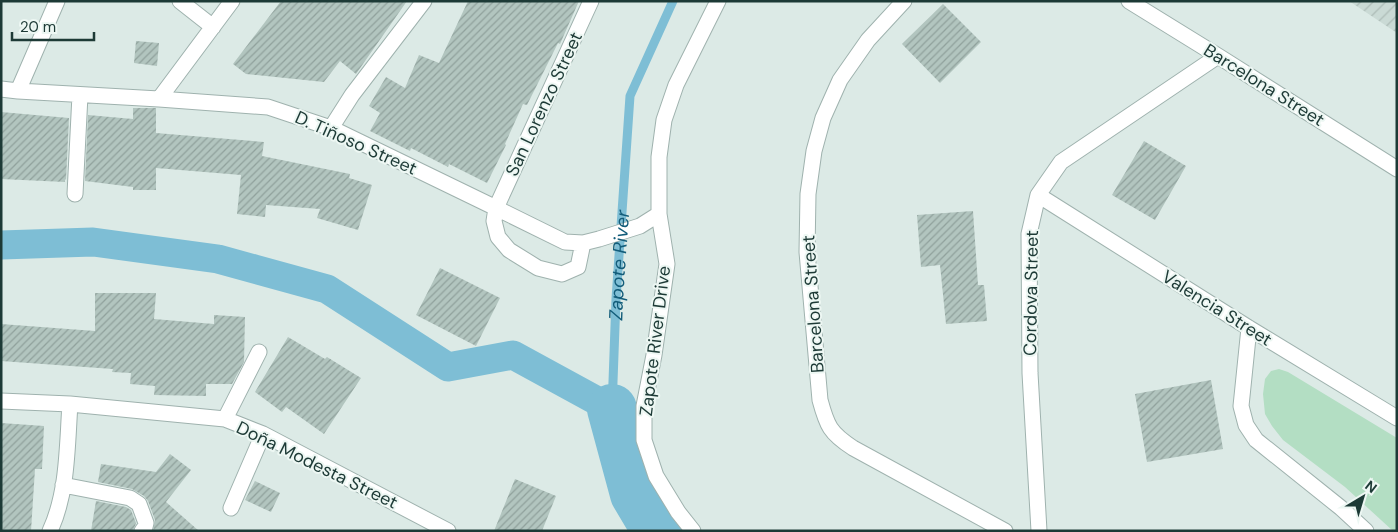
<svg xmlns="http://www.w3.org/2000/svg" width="1398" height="532" font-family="'DM Sans',sans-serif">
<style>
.industrial{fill:url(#industrial-furrows)}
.park{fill:#b3dec3}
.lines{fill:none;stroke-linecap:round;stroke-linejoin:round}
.stream{stroke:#7ebed5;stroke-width:9}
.canal{stroke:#7ebed5;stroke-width:29}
.river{stroke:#7ebed5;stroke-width:50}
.building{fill:url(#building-hatch)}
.minor-casing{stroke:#9fb2ae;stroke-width:17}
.minor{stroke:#fff;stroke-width:15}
.labels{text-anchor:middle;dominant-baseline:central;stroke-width:4;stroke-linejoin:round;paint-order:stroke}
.street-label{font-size:18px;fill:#1d3a36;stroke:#edf7f3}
.water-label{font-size:19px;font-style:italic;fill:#135d7a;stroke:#edf7f3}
</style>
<defs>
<pattern id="industrial-furrows" width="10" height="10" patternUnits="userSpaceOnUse" patternTransform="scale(1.25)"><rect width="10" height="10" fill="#cadad5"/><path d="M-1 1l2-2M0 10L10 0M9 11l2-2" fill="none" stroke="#adbcb7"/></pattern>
<pattern id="building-hatch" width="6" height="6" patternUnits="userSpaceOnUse" patternTransform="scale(1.25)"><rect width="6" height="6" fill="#b2c5bf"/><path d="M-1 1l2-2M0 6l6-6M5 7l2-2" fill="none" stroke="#90a19c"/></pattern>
</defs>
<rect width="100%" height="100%" fill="#dceae6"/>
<path class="industrial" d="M 1349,1 L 1397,1 L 1397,33 Z"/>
<path class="park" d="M 1279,369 L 1288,372 L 1397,438 L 1397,531 L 1393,531 L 1345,487 L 1283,440 L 1272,426 L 1265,414 L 1263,394 L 1265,379 L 1271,371 Z"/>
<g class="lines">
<path class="stream" id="s1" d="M 612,409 L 616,299 L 630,96 L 673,1"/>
<path class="canal" d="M 1,245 L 93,242 L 218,259 L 327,289 L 448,367 L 513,355 L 612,409"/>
<path class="river" d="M 612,409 L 635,494 L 657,531"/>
</g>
<path class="building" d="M 281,1 L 407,1 L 356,74 L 340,61 L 324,82 L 246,74 L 233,64 Z
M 468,1 L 579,1 L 560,44 L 558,43 L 527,105 L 523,104 L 505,144 L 506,145 L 487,183 L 449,164 L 448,167 L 411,148 L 410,151 L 370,131 L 380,113 L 369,106 L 386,77 L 405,88 L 419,55 L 439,63 Z
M 943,4 L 981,42 L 940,83 L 902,44 Z
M 136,41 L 159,43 L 157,66 L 134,63 Z
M 133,108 L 156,108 L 156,133 L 264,142 L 262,156 L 350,174 L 349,178 L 372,185 L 358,230 L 317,218 L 320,209 L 266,205 L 265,217 L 237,214 L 241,175 L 156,168 L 156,190 L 133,190 L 133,187 L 85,181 L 88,115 L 133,119 Z
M 1,112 L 69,118 L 66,180 L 65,179 L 65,182 L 1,179 Z
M 1144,141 L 1186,166 L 1155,220 L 1112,195 Z
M 973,211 L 978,285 L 984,285 L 987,321 L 946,324 L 940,265 L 921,267 L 917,215 Z
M 440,268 L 500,298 L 476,346 L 416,315 Z
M 95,293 L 156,293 L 154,319 L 214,324 L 214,315 L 245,317 L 244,362 L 232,384 L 206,384 L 206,396 L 154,395 L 155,386 L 130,384 L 131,373 L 112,372 L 113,369 L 1,361 L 1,324 L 95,331 Z
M 288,337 L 325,359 L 327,357 L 361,378 L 324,434 L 286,407 L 282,412 L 255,392 Z
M 1211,380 L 1223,449 L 1147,462 L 1135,394 Z
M 1,423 L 44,426 L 42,469 L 35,469 L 31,531 L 1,531 Z
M 170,454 L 191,470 L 166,502 L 199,531 L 153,531 L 155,520 L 148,501 L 144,496 L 132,489 L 98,482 L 101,464 L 156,472 Z
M 515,479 L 556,496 L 542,531 L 494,531 Z
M 255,481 L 280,493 L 271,512 L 245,500 Z
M 96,501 L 126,507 L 131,510 L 136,523 L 133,531 L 91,531 Z"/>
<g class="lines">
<defs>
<path id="minor" d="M 180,1 L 213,27
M 904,1 L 868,40 L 840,80 L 823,118 L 814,151 L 808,194 L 807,252 L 820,400 C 827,426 830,433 853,448 L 1005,531
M 1129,1 L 1218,56 L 1397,169
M 1,89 L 18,91 L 159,99 L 268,107 L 331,128 L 496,208 L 565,242 L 583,243 L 599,239 L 640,226 L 659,214
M 18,91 L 57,1
M 159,99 L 232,1
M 331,128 L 352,95 L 424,1
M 75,194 L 80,95
M 1038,195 L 1249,328 L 1397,418
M 583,243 L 578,267 L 562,274 L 538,268 L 509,250 L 498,237 L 494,221 L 496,208 L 591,1
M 1249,328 L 1241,406 L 1246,425 L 1256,440 L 1341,508 L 1366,531
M 1,401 L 70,404 L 225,419 L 263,434 L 448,531
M 225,419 L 259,352
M 63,485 L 130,498 L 139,504 L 146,523 L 145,527 L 142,531
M 231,508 L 263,434
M 50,531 C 68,492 67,446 70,404
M 693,531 L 678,512 L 656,476 L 644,440 L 644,406 L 654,355 L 667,264 L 659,214 L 659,157 L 664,120 L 676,85 L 718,1
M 1039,531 L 1030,373 L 1029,234 L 1038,195 L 1061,162 L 1218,56"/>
</defs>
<use href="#minor" class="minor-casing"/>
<use href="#minor" class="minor"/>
</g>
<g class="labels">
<g class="street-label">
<text transform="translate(1264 85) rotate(32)">Barcelona Street</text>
<text transform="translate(544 104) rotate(-65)">San Lorenzo Street</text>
<text transform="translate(356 143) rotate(24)">D. Tiñoso Street</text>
<text transform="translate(1031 293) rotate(-89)">Cordova Street</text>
<text transform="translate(813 304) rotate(-94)">Barcelona Street</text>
<text transform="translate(1217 308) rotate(32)">Valencia Street</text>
<text transform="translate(655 341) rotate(-83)">Zapote River Drive</text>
<text transform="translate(317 465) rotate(26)">Doña Modesta Street</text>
</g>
<g class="water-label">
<text stroke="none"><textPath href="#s1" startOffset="144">Zapote River</textPath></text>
</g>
</g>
<rect width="1398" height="532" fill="none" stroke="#1d3a36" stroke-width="5"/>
<g transform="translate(1363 497) rotate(38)" stroke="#edf7f3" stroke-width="4" paint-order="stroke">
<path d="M0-4L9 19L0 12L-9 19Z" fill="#1d3a36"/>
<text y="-8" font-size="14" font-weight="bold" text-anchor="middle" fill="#1d3a36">N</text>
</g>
<path d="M12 32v8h82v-8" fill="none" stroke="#1d3a36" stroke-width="2.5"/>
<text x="20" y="32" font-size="15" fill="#1d3a36" stroke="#edf7f3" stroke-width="4" paint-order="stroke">20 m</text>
</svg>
